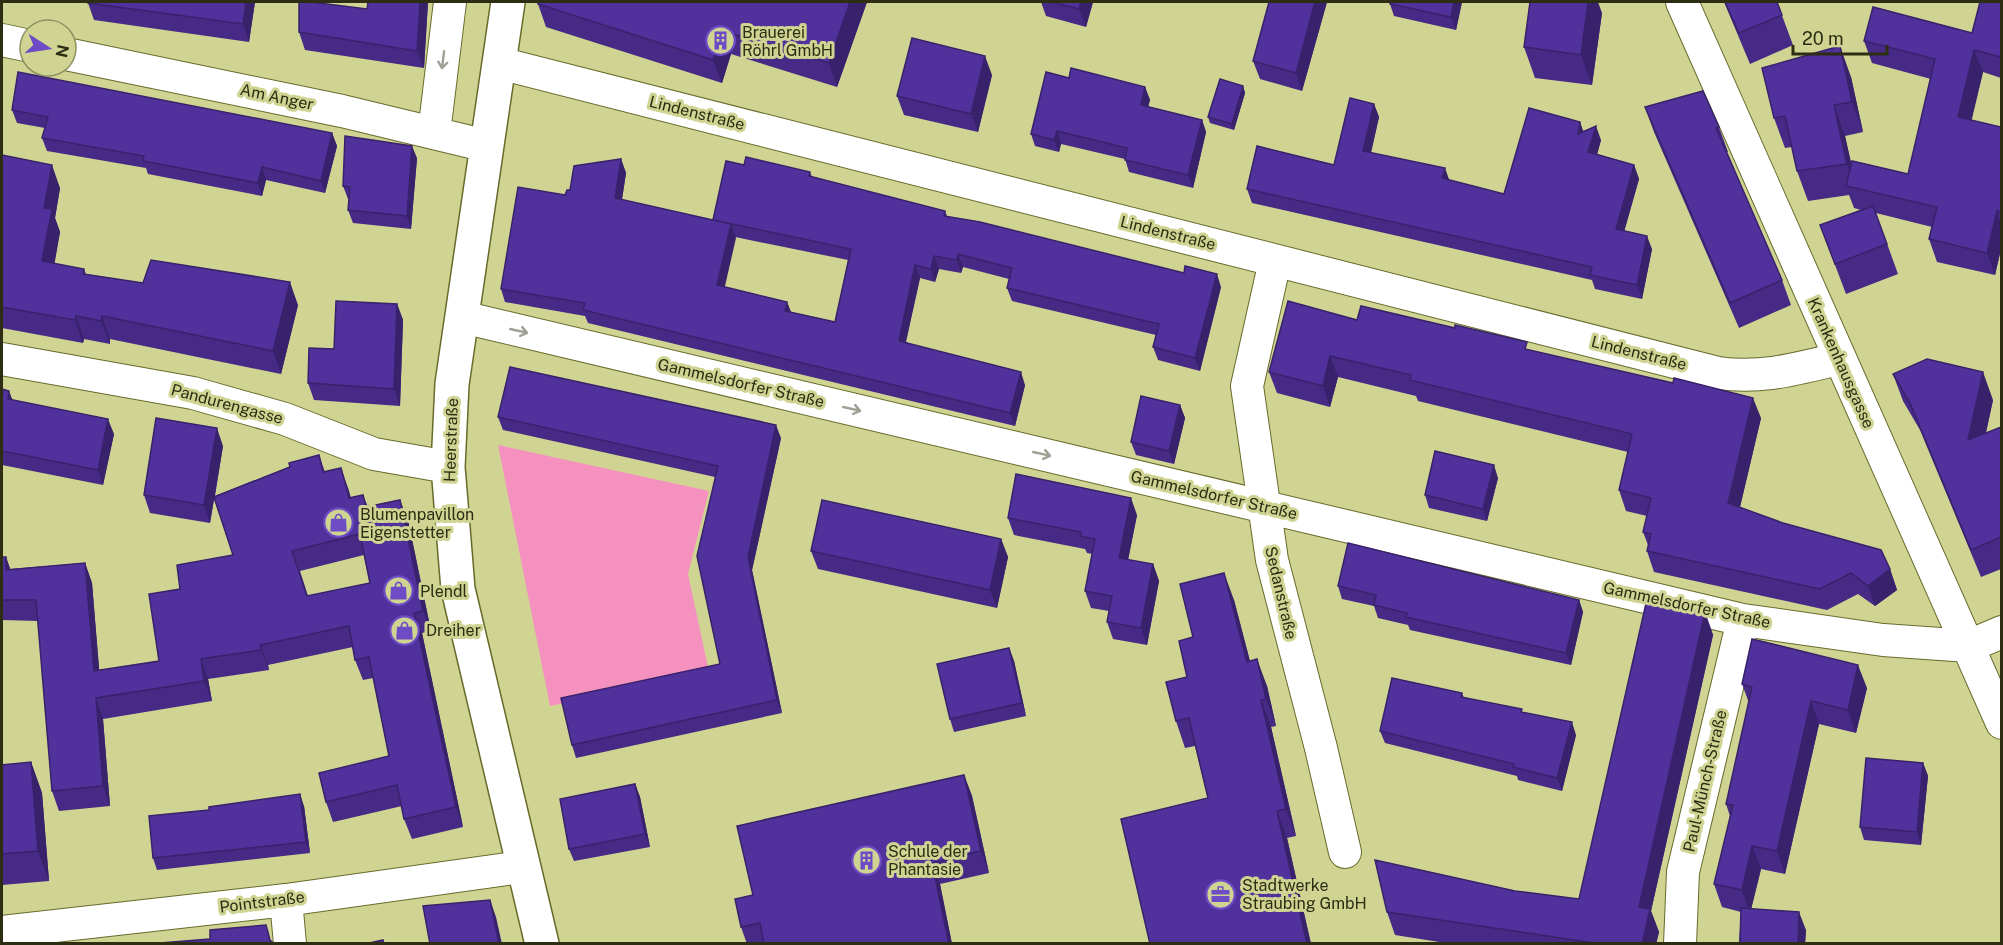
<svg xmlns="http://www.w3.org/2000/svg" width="2003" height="945" font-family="'Public Sans',sans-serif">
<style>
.green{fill:#f591bf}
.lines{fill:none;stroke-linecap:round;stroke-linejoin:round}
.street-casing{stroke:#676a2b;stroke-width:34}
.secondary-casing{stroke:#676a2b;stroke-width:36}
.street{stroke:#fff;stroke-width:32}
.secondary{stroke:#fff;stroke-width:33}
.wall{fill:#462a85;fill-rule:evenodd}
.shaded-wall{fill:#39226c}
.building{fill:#51319b;stroke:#39226c;stroke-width:1.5;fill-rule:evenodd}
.oneway{stroke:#a0a095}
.labels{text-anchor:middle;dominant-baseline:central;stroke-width:6;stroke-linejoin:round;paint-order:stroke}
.poi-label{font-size:16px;fill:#2c2d13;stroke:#d0d493;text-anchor:start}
.street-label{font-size:16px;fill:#2c2d13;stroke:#d0d493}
</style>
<rect width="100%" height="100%" fill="#d0d493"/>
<path class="green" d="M 498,445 L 709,491 L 688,574 L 709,672 L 550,706 Z"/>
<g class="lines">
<defs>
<path id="street" d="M 1682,2 L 2002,723
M 2,40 L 30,46
M 66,54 L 342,111 L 487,146
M 499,63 L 1718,373 C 1762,379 1796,369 1838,359
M 434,133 L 450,2
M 1275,261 L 1247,386 L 1272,560 L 1321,748 L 1345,852
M 462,317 L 1743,620 L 1883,640 L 1969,646 L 2002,632
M 2,359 L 193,393 L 285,419 L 374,454 L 448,467
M 286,900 L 290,944
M 2,932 L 286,900 L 522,867
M 1680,944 L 1683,872 L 1743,620"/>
<path id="secondary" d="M 508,2 L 452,384 L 448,467 L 458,589 L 542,944"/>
</defs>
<use href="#street" class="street-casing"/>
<use href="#secondary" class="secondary-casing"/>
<use href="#street" class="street"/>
<use href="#secondary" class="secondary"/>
</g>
<path class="wall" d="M 255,2 L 249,42 L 94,20 L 88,3 Z
M 428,2 L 424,68 L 305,50 L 299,32 L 367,9 Z
M 538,2 L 867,2 L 837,87 L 731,54 L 722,83 L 546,27 L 538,4 Z
M 1041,2 L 1093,2 L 1086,27 L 1046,16 Z
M 1269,2 L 1327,2 L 1302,91 L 1260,79 L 1253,61 Z
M 1390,2 L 1462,2 L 1456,30 L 1394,16 L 1390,4 Z
M 1724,2 L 1777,2 L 1793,45 L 1750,64 Z
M 2001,2 L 2001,78 L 1983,72 L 1971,120 L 2001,127 L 2001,249 L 1995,275 L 1937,262 L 1929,239 L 1932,227 L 1876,213 L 1898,274 L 1846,294 L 1820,225 L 1861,210 L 1854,208 L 1849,195 L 1808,201 L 1797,171 L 1792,147 L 1785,148 L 1774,118 L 1851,77 L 1863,132 L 1845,136 L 1851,164 L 1908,174 L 1931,79 L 1872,63 L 1864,41 L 1972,33 Z
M 1602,13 L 1592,85 L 1535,78 L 1524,47 Z
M 992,75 L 978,132 L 904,115 L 897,96 Z
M 1069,78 L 1145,87 L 1150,100 L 1148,107 L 1202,120 L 1206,132 L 1193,188 L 1129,172 L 1125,159 L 1061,144 L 1059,152 L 1035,146 L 1031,134 Z
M 1243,86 L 1245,93 L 1234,130 L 1210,123 L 1208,117 Z
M 1374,104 L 1379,117 L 1371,153 L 1449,180 L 1504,194 L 1580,122 L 1583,132 L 1601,140 L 1597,154 L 1634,165 L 1639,179 L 1624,231 L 1652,249 L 1642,299 L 1595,289 L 1592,280 L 1252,203 L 1247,189 L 1334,165 Z
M 1645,107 L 1719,127 L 1728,152 L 1727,152 L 1782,280 L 1791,305 L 1739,328 L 1654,132 Z
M 12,110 L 332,133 L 337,146 L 325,193 L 266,180 L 262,196 L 148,174 L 146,168 L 47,151 L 42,138 L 45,128 L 17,123 Z
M 2,155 L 60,188 L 55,218 L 60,232 L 54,264 L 84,269 L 86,274 L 143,283 L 298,305 L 281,374 L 110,339 L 110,344 L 84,339 L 83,343 L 2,328 Z
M 417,158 L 411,229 L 353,223 L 348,210 L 349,199 L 348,199 L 343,186 Z
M 621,159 L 626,173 L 622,200 L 713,220 L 744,165 L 810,172 L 812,177 L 945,211 L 947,216 L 1221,287 L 1200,371 L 1158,360 L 1153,347 L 1156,335 L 1012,301 L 1007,288 L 1009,279 L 963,267 L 961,273 L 939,269 L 935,282 L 920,278 L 906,342 L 1025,385 L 1015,426 L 588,323 L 585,316 L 505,302 L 501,289 L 565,195 L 570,190 ZM 735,237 L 848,260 L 835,322 L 791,312 L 787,302 L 724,287 Z
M 397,304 L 403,320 L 400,406 L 314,400 L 308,383 L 334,349 Z
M 1357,320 L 1455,328 L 1761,418 L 1740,507 L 1890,569 L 1897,590 L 1875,606 L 1858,594 L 1827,610 L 1654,572 L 1647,551 L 1648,545 L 1643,532 L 1647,516 L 1626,511 L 1619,490 L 1628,452 L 1418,401 L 1416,396 L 1338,377 L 1330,407 L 1277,393 L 1269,372 Z
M 1893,374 L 1993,400 L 1986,433 L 2001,427 L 2001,569 L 1981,577 L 1920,430 L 1903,401 Z
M 2,389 L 13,400 L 114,434 L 103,485 L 2,465 Z
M 1180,405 L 1185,418 L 1174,464 L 1136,455 L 1131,442 Z
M 498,417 L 781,438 L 752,570 L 782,713 L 576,758 L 572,745 L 720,664 L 715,477 L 503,430 Z
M 223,446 L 215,496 L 319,455 L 325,472 L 348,488 L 351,498 L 363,495 L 368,507 L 408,520 L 431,631 L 422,633 L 463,827 L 412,839 L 404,819 L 402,806 L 333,822 L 326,802 L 389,756 L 373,678 L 363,680 L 355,660 L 353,647 L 268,665 L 269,670 L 208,679 L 212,701 L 103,719 L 110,806 L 59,811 L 52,791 L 38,621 L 2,620 L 2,557 L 6,557 L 10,569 L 85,563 L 92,583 L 99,670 L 159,661 L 180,589 L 233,555 L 214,499 L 210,523 L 150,513 L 144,495 ZM 364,555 L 370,583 L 308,596 L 300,571 Z
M 1498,478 L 1487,521 L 1429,508 L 1425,495 Z
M 1137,515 L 1128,560 L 1153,564 L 1159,581 L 1147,645 L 1113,639 L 1107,622 L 1109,611 L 1091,608 L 1085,591 L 1092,554 L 1087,553 L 1085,549 L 1014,535 L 1008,518 Z
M 1001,539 L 1008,557 L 997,608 L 818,569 L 811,551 Z
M 1338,586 L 1579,600 L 1583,612 L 1571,665 L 1410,630 L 1408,625 L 1378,618 L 1374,606 L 1342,599 Z
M 1234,600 L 1250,661 L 1267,686 L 1276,726 L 1271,727 L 1296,836 L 1287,838 L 1311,944 L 1150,944 L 1208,798 L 1195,746 L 1185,748 L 1176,721 L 1187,677 Z
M 1705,612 L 1713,635 L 1651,911 L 1659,932 L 1656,944 L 1452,944 L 1395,935 L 1387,912 L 1515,891 L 1579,899 Z
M 1009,648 L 1014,661 L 1026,716 L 954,732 L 950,719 Z
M 1742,684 L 1867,688 L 1856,733 L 1819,724 L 1785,874 L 1761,869 L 1751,909 L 1806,930 L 1805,944 L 1739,944 L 1741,912 L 1722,907 L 1714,884 L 1730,816 L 1726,804 L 1749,703 Z
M 1462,693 L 1464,698 L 1524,713 L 1576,735 L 1562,791 L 1518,780 L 1517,776 L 1385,743 L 1380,731 Z
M 31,762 L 42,793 L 49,881 L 2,885 L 2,765 Z
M 1923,763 L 1928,776 L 1921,845 L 1864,840 L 1860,827 Z
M 964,775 L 972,796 L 989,873 L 940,884 L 952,944 L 747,944 L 741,927 L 753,895 Z
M 635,784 L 640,797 L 650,847 L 574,861 L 569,849 Z
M 304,806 L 310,853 L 157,870 L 153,858 Z"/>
<path class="shaded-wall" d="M 246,2 L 255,2 L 249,42 L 243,24 Z
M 420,2 L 428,2 L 424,68 L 417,51 Z
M 850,2 L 867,2 L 837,87 L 829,63 Z
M 1081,2 L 1093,2 L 1086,27 L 1079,9 Z
M 1315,2 L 1327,2 L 1302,91 L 1296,73 Z
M 1454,2 L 1462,2 L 1456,30 L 1451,17 Z
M 1588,2 L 1598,2 L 1602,13 L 1592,85 L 1581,55 Z
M 723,31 L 731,54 L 722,83 L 713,60 Z
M 1840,46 L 1851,77 L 1863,132 L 1852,102 Z
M 1974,50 L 1983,72 L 1967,140 L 1958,117 Z
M 985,56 L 992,75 L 978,132 L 971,114 Z
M 1243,86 L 1245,93 L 1234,130 L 1232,124 Z
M 1145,87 L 1150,100 L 1145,118 L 1141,105 Z
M 1374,104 L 1379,117 L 1368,165 L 1363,151 Z
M 1834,105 L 1845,136 L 1857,188 L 1856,188 L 1847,164 Z
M 1202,120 L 1206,132 L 1193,188 L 1188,175 Z
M 1580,122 L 1585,136 L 1578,134 Z
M 1596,126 L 1601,140 L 1594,166 L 1588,152 Z
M 1057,131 L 1061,144 L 1059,152 L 1054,140 Z
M 332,133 L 337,146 L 325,193 L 321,181 Z
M 412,146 L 417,158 L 411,229 L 407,216 Z
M 621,159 L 626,173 L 620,211 L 615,198 Z
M 52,165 L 60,188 L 55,218 L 60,232 L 51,284 L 42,261 L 44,208 Z
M 1634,165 L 1639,179 L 1621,243 L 1616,229 Z
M 262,167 L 266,180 L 262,196 L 258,183 Z
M 1445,168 L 1450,182 L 1442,178 Z
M 1997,211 L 2001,224 L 2001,249 L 1995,275 L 1987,253 Z
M 731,224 L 736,238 L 722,299 L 717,285 Z
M 1647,236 L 1652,249 L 1642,299 L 1637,285 Z
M 958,254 L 963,267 L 961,273 L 957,260 Z
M 934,256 L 939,269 L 935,282 L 931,269 Z
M 915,265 L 920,278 L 903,354 L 899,341 Z
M 1217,274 L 1221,287 L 1200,371 L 1195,358 Z
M 290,282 L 298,305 L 281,374 L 273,351 Z
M 787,302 L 792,315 L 785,311 Z
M 397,304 L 403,320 L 400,406 L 394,389 Z
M 76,316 L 84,339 L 83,343 L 75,320 Z
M 102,316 L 110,339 L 110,344 L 101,321 Z
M 1330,356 L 1338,377 L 1330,407 L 1323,386 Z
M 1021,372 L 1025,385 L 1015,426 L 1010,413 Z
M 1983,372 L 1993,400 L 1978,468 L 1968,440 Z
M 9,391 L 15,406 L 8,399 Z
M 1753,398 L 1761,418 L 1736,524 L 1728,503 Z
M 1180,405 L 1185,418 L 1174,464 L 1169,451 Z
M 108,419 L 114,434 L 103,485 L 98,470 Z
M 776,425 L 781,438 L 752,570 L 782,713 L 777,700 L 748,557 Z
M 217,428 L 223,446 L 210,523 L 204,505 Z
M 1494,465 L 1498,478 L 1487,521 L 1483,509 Z
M 341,468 L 348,488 L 356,518 L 349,498 Z
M 1131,498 L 1137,515 L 1125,575 L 1119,558 Z
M 400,500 L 408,520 L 431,631 L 423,611 Z
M 1001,539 L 1008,557 L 997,608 L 990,590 Z
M 6,557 L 13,577 L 6,570 Z
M 85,563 L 92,583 L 101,691 L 94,671 Z
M 1153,564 L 1159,581 L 1147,645 L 1141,628 Z
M 1890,569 L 1897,590 L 1875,606 L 1868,586 Z
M 1224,573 L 1234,600 L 1257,689 L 1247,662 Z
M 1579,600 L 1583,612 L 1571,665 L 1566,653 Z
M 1705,612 L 1713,635 L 1651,911 L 1659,932 L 1656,944 L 1642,944 L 1639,907 Z
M 414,613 L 422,633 L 463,827 L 456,807 Z
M 260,645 L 268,665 L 269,670 L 261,650 Z
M 1009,648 L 1014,661 L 1026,716 L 1022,703 Z
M 201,659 L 208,679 L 212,701 L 204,681 Z
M 1257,659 L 1267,686 L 1276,726 L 1266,699 Z
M 1858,665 L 1867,688 L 1856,733 L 1848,710 Z
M 96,698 L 103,719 L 110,806 L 103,786 Z
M 1261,700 L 1271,727 L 1296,836 L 1286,809 Z
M 1811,701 L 1819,724 L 1785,874 L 1777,851 Z
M 1572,722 L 1576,735 L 1562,791 L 1557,778 Z
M 31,762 L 42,793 L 49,881 L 38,851 Z
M 1923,763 L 1928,776 L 1921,845 L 1917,832 Z
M 964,775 L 972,796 L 989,873 L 981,851 Z
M 635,784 L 640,797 L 650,847 L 645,834 Z
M 300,794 L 304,806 L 310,853 L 306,842 Z
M 1277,811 L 1287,838 L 1311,944 L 1307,944 Z
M 1752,846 L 1761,869 L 1750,914 L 1742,890 Z
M 932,863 L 940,884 L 952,944 L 949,944 Z
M 490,900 L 496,917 L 502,944 L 499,944 Z
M 1799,912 L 1806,930 L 1805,944 L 1798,944 Z"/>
<path class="building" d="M 88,2 L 246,2 L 243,24 L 88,3 Z
M 299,2 L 311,2 L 367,9 L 368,2 L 420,2 L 417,51 L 299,32 Z
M 538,2 L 850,2 L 829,63 L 723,31 L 713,60 L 538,4 Z
M 1052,2 L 1081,2 L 1079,9 Z
M 1269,2 L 1315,2 L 1296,73 L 1253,61 Z
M 1390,2 L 1454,2 L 1451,17 L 1390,4 Z
M 1530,2 L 1588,2 L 1581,55 L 1524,47 Z
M 1725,2 L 1777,2 L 1782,15 L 1739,33 Z
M 1980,2 L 2001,2 L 2001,57 L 1974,50 L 1958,117 L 2001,127 L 2001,212 L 1997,211 L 1987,253 L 1929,239 L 1937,207 L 1846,186 L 1852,161 L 1908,174 L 1935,59 L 1864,41 L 1873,7 L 1972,33 Z
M 912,38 L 985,56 L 971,114 L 897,96 Z
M 1840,46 L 1852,102 L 1834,105 L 1847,164 L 1797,171 L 1785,116 L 1774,118 L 1762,68 Z
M 1071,68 L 1145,87 L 1141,105 L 1202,120 L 1188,175 L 1125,160 L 1127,148 L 1057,131 L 1054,140 L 1031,134 L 1046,72 L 1069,78 Z
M 18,72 L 332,133 L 321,181 L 262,167 L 258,183 L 143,161 L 144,156 L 42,138 L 48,117 L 12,110 Z
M 1220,79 L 1243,86 L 1232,124 L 1208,117 Z
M 1703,91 L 1719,127 L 1716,128 L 1782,280 L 1730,303 L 1645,107 Z
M 1350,98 L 1374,104 L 1363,151 L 1445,168 L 1442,178 L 1504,194 L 1529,108 L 1580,122 L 1578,134 L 1596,126 L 1588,152 L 1634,165 L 1616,229 L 1647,236 L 1637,285 L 1590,275 L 1592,267 L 1247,189 L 1257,146 L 1334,165 Z
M 345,136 L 412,146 L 407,216 L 348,210 L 350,187 L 343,186 Z
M 2,155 L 52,165 L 44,208 L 52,209 L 42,261 L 84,269 L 83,274 L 143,283 L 151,260 L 290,282 L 273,351 L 102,316 L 101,321 L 76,316 L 75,320 L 2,307 Z
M 746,157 L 810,172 L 809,176 L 945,211 L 944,216 L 980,222 L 1184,273 L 1185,266 L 1217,274 L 1195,358 L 1153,347 L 1159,324 L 1007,288 L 1012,268 L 958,254 L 957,260 L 934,256 L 931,269 L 915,265 L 899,341 L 1021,372 L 1010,413 L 583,310 L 585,303 L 501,289 L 518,187 L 565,195 L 567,190 L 570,190 L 574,166 L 621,159 L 615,198 L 731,224 L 717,285 L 787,302 L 785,311 L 835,322 L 851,249 L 713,220 L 726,161 L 744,165 Z
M 1873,206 L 1887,244 L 1835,264 L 1820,225 Z
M 336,301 L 397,304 L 394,389 L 308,383 L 309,348 L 334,349 Z
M 1288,301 L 1357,320 L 1361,306 L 1455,328 L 1455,325 L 1527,342 L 1525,349 L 1673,383 L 1674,378 L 1753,398 L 1728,503 L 1783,523 L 1881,550 L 1890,569 L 1868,586 L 1851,573 L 1820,589 L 1647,551 L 1651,534 L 1643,532 L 1651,498 L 1619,490 L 1632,434 L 1410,380 L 1411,375 L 1330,356 L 1323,386 L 1269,372 Z
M 1927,359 L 1983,372 L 1968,440 L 2001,427 L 2001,537 L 1971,550 L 1910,403 L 1893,374 Z
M 510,367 L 776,425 L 748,557 L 777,700 L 572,745 L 561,698 L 720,664 L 697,556 L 718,466 L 498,417 Z
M 2,389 L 9,391 L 8,399 L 108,419 L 98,470 L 2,451 Z
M 1141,396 L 1180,405 L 1169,451 L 1131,442 Z
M 156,418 L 217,428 L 204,505 L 144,495 Z
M 1435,451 L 1494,465 L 1483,509 L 1425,495 Z
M 319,455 L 323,472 L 341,468 L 349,498 L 363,495 L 366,507 L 400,500 L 423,611 L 414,613 L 456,807 L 404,819 L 397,785 L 326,802 L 319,773 L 389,756 L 369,657 L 355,660 L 349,626 L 260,645 L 261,650 L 201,659 L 204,681 L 96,698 L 103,786 L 52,791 L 36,600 L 2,600 L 2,557 L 6,557 L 6,570 L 85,563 L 94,671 L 159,661 L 149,594 L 180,589 L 177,565 L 233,555 L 214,497 L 290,467 L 289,463 ZM 360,534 L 370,583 L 307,596 L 292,551 Z
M 1016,474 L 1131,498 L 1119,558 L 1153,564 L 1141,628 L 1107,622 L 1112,596 L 1085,591 L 1095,539 L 1080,536 L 1081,532 L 1008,518 Z
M 822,500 L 1001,539 L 990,590 L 811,551 Z
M 1348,543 L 1579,600 L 1566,653 L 1406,617 L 1407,613 L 1374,605 L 1376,595 L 1338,586 Z
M 1224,573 L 1247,662 L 1257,659 L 1266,699 L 1261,700 L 1286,809 L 1277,811 L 1307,944 L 1150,944 L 1121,819 L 1208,798 L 1189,718 L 1176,721 L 1166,682 L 1187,677 L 1179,641 L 1193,637 L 1180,584 Z
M 1647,599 L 1705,612 L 1639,907 L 1650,909 L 1642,944 L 1601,944 L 1387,912 L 1375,860 L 1515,891 L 1579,899 Z
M 1752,639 L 1858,665 L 1848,710 L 1811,701 L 1777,851 L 1752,846 L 1742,890 L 1714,884 L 1733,805 L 1726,804 L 1752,687 L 1742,684 Z
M 1009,648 L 1022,703 L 950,719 L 937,664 Z
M 1392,678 L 1462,693 L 1461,697 L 1522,709 L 1521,712 L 1572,722 L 1557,778 L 1513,767 L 1514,764 L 1380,731 Z
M 1866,758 L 1923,763 L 1917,832 L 1860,827 Z
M 31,762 L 38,851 L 2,854 L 2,765 Z
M 964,775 L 981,851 L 932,863 L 949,944 L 764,944 L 760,923 L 741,927 L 735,899 L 753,895 L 737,826 Z
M 635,784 L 645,834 L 569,849 L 560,799 Z
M 300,794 L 306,842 L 153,858 L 149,816 L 209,810 L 209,807 Z
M 490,900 L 499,944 L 430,944 L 423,906 Z
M 1741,908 L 1799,912 L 1798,944 L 1740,944 Z
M 266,925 L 270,940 L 274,944 L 147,944 L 210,939 L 210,930 Z
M 383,940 L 384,944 L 365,944 Z"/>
<defs><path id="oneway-shaft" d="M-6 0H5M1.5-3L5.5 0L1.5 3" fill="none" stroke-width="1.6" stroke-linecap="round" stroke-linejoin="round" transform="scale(1.5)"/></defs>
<g class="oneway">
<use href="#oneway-shaft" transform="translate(443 60) rotate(97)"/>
<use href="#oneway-shaft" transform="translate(519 331) rotate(13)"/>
<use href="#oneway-shaft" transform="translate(852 409) rotate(13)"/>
<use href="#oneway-shaft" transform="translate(1042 454) rotate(13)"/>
</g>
<defs>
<symbol id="building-ring" viewBox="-11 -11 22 22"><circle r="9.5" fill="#d0d493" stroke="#6d4cc5" stroke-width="1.5"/><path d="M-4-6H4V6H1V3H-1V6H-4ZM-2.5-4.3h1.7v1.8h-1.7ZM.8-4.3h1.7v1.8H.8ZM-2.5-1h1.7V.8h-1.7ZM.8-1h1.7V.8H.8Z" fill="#6d4cc5"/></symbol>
<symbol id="shop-ring" viewBox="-11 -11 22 22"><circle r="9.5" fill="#d0d493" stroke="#6d4cc5" stroke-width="1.5"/><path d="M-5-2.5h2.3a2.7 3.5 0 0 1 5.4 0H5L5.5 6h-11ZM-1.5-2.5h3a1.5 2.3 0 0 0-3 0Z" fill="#6d4cc5"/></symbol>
<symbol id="office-ring" viewBox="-11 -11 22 22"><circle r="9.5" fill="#d0d493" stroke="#6d4cc5" stroke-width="1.5"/><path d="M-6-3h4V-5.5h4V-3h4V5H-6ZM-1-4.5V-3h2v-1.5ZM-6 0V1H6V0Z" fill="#6d4cc5"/></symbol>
</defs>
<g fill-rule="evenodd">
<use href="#building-ring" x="704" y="24" width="33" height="33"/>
<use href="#shop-ring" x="322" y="506" width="33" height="33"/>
<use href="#shop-ring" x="382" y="574" width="33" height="33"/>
<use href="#shop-ring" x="388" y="614" width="33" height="33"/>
<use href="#building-ring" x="850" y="844" width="33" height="33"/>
<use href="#office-ring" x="1204" y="878" width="33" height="33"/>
</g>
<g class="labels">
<g class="poi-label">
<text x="742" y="32">Brauerei<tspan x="742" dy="18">Röhrl GmbH</tspan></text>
<text x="360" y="514">Blumenpavillon<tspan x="360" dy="18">Eigenstetter</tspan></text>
<text x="420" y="591">Plendl</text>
<text x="426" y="630">Dreiher</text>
<text x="888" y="851">Schule der<tspan x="888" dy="18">Phantasie</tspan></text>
<text x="1242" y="885">Stadtwerke<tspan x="1242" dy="18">Straubing GmbH</tspan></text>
</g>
<g class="street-label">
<text transform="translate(277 97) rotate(12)">Am Anger</text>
<text transform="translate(697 113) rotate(14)">Lindenstraße</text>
<text transform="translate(1168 233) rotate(14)">Lindenstraße</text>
<text transform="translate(1639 353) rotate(14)">Lindenstraße</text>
<text transform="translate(1841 363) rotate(66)">Krankenhausgasse</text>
<text transform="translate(741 383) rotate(13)">Gammelsdorfer Straße</text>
<text transform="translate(227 404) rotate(15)">Pandurengasse</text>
<text transform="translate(451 440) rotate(-88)">Heerstraße</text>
<text transform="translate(1214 495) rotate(13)">Gammelsdorfer Straße</text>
<text transform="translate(1281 593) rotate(77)">Sedanstraße</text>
<text transform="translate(1687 605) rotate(12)">Gammelsdorfer Straße</text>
<text transform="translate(1705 781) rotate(-77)">Paul-Münch-Straße</text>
<text transform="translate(262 902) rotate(-7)">Pointstraße</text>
</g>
</g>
<rect width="2003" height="945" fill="none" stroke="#2c2d13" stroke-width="6"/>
<g transform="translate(48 48) rotate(102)"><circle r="28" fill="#d0d493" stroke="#8e9160" stroke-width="1.5"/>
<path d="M0-4.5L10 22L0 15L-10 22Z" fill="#6d4cc5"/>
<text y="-9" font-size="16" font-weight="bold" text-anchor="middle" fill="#2c2d13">N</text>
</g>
<path d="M1793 45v9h94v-9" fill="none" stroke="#2c2d13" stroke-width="3"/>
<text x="1802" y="45" font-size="18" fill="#2c2d13" stroke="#d0d493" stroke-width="4.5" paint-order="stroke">20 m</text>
</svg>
